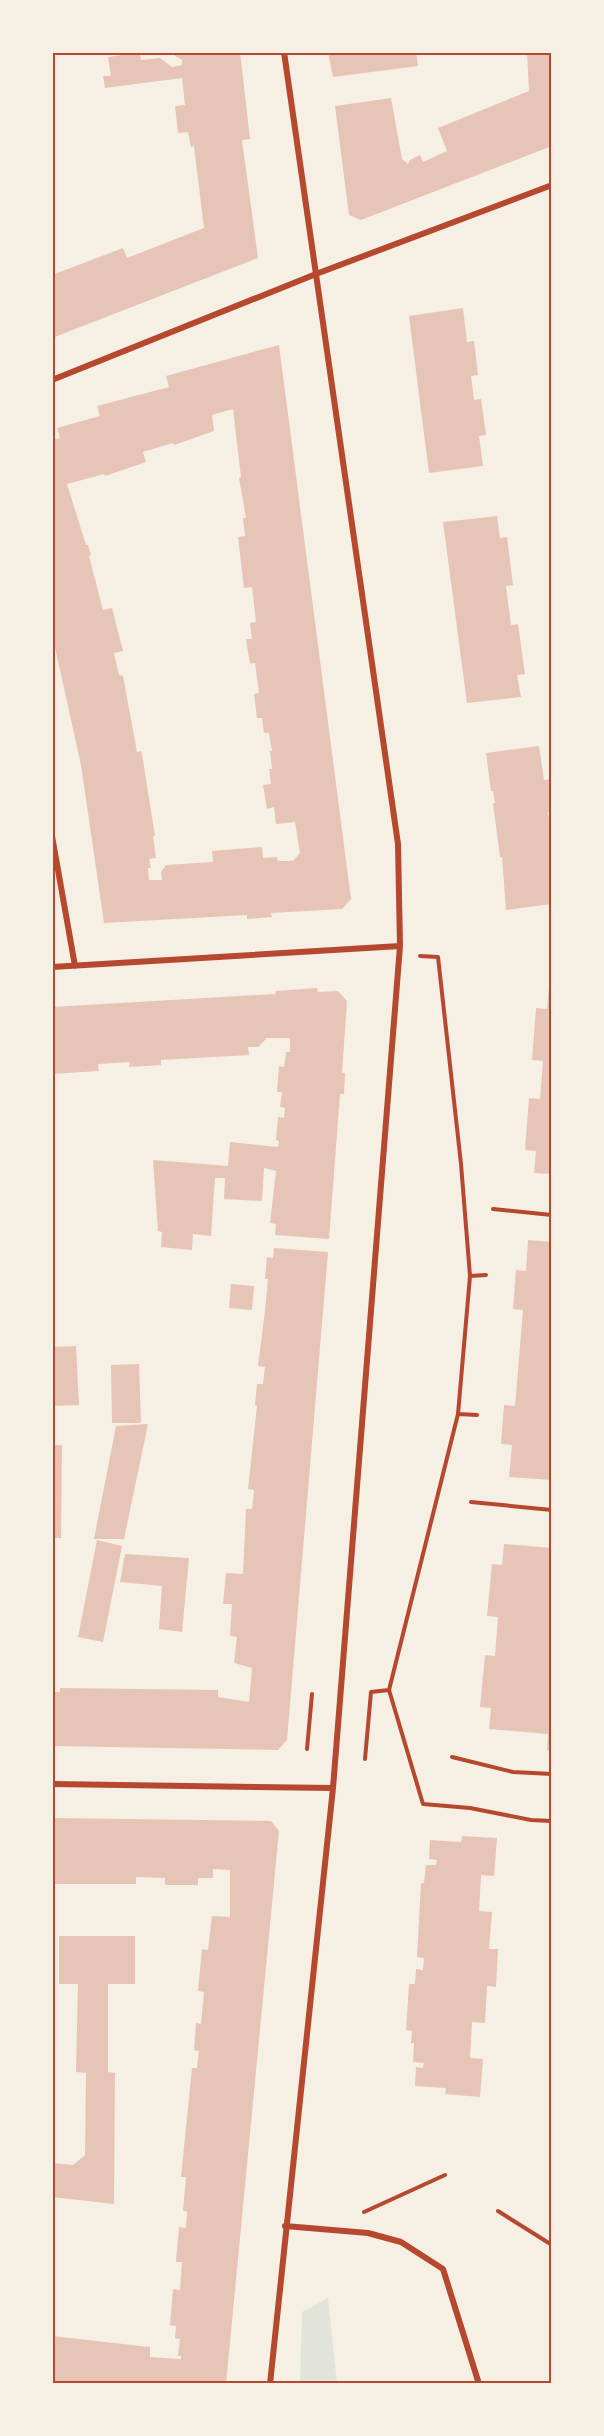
<svg xmlns="http://www.w3.org/2000/svg" width="604" height="2436" font-family="'PT Sans Narrow',sans-serif">
<style>
.green{fill:#e2e4dc}
.building{fill:#e6c5b7;fill-rule:evenodd}
.lines{fill:none;stroke-linecap:round;stroke-linejoin:round}
.path{stroke:#b5482f;stroke-width:4}
.minor{stroke:#b5482f;stroke-width:6}
.neatline{fill:none;stroke:#b5482f;stroke-width:2}
</style>
<rect width="100%" height="100%" fill="#f6efe4"/>
<path class="green" d="M 328,2298 L 337,2383 L 300,2383 L 302,2312 Z"/>
<path class="building" d="M 175,52 L 240,52 L 250,139 L 242,140 L 258,258 L 52,338 L 52,275 L 123,248 L 127,258 L 204,228 L 194,146 L 191,147 L 188,132 L 178,133 L 175,106 L 185,105 L 182,78 L 105,88 L 103,76 L 111,76 L 108,57 L 137,53 L 140,55 L 141,60 L 160,58 L 172,67 L 182,65 L 182,60 L 175,56 Z
M 328,52 L 416,52 L 418,66 L 333,77 Z
M 527,52 L 552,52 L 552,146 L 361,220 L 349,215 L 335,106 L 391,98 L 402,159 L 408,164 L 410,160 L 420,155 L 423,162 L 447,151 L 438,128 L 529,91 Z
M 463,308 L 467,342 L 474,341 L 478,375 L 471,376 L 474,400 L 481,399 L 486,435 L 479,436 L 483,466 L 429,473 L 409,316 Z
M 279,345 L 351,899 L 342,909 L 271,913 L 272,917 L 247,919 L 247,915 L 104,923 L 81,765 L 52,634 L 52,440 L 60,438 L 57,428 L 100,416 L 97,406 L 169,387 L 166,376 ZM 233,409 L 241,477 L 239,478 L 246,518 L 243,518 L 245,536 L 238,537 L 244,588 L 252,587 L 256,622 L 250,623 L 252,639 L 246,639 L 250,664 L 255,663 L 259,693 L 254,694 L 257,718 L 262,718 L 264,733 L 269,733 L 272,751 L 270,751 L 272,769 L 269,769 L 271,784 L 263,785 L 267,809 L 274,807 L 276,824 L 295,822 L 300,853 L 293,861 L 278,861 L 277,857 L 263,858 L 262,847 L 212,851 L 213,862 L 166,865 L 161,872 L 162,880 L 149,880 L 148,868 L 151,868 L 149,859 L 156,858 L 153,836 L 155,836 L 142,754 L 141,751 L 137,752 L 123,676 L 119,675 L 114,653 L 123,651 L 112,608 L 103,610 L 89,556 L 91,555 L 88,545 L 86,545 L 67,484 L 104,474 L 105,476 L 146,462 L 143,452 L 173,443 L 174,445 L 214,431 L 212,415 Z
M 497,516 L 500,538 L 507,537 L 513,585 L 506,586 L 511,625 L 518,624 L 525,674 L 517,675 L 521,697 L 467,703 L 443,522 Z
M 539,746 L 544,780 L 551,779 L 552,787 L 552,812 L 548,812 L 552,836 L 552,904 L 506,910 L 502,857 L 500,857 L 493,803 L 495,803 L 493,791 L 491,791 L 486,753 Z
M 317,988 L 318,992 L 338,991 L 347,1001 L 342,1073 L 345,1073 L 344,1094 L 340,1094 L 329,1239 L 275,1235 L 276,1224 L 270,1223 L 276,1171 L 264,1168 L 262,1201 L 224,1199 L 225,1178 L 215,1178 L 211,1236 L 193,1234 L 192,1250 L 161,1247 L 162,1232 L 158,1231 L 153,1160 L 228,1166 L 230,1142 L 278,1147 L 279,1141 L 276,1140 L 278,1117 L 284,1118 L 285,1108 L 280,1107 L 282,1092 L 277,1092 L 279,1066 L 284,1067 L 286,1052 L 290,1052 L 290,1038 L 267,1038 L 258,1047 L 248,1047 L 249,1055 L 161,1060 L 161,1065 L 129,1067 L 130,1062 L 98,1064 L 99,1071 L 52,1074 L 52,1007 L 275,994 L 276,991 Z
M 549,988 L 552,988 L 552,1174 L 534,1173 L 536,1151 L 525,1150 L 529,1098 L 540,1099 L 543,1061 L 532,1060 L 536,1008 L 547,1009 Z
M 528,1240 L 552,1242 L 552,1480 L 509,1477 L 512,1445 L 501,1444 L 504,1405 L 515,1406 L 523,1310 L 513,1309 L 516,1270 L 526,1271 Z
M 274,1248 L 328,1252 L 287,1740 L 278,1750 L 52,1746 L 52,1692 L 60,1692 L 60,1688 L 218,1690 L 218,1697 L 249,1702 L 252,1668 L 234,1663 L 237,1637 L 230,1636 L 232,1604 L 223,1604 L 226,1573 L 243,1574 L 246,1509 L 252,1509 L 254,1490 L 248,1489 L 257,1406 L 255,1405 L 257,1384 L 263,1384 L 265,1367 L 258,1366 L 265,1311 L 268,1279 L 265,1279 L 267,1257 L 273,1258 Z
M 231,1284 L 254,1286 L 252,1310 L 229,1308 Z
M 76,1346 L 79,1405 L 52,1406 L 52,1347 Z
M 139,1364 L 141,1423 L 112,1423 L 111,1365 Z
M 148,1424 L 124,1539 L 94,1539 L 116,1426 Z
M 52,1445 L 62,1445 L 61,1538 L 52,1538 Z
M 97,1540 L 122,1546 L 103,1642 L 78,1637 Z
M 504,1544 L 552,1548 L 552,1751 L 547,1750 L 548,1734 L 489,1729 L 491,1708 L 480,1707 L 485,1655 L 495,1656 L 498,1617 L 487,1616 L 492,1564 L 502,1565 Z
M 125,1554 L 189,1558 L 182,1632 L 159,1629 L 162,1586 L 120,1582 Z
M 52,1818 L 271,1821 L 279,1831 L 226,2384 L 52,2384 L 52,2336 L 150,2347 L 150,2357 L 181,2359 L 181,2356 L 178,2356 L 180,2339 L 175,2338 L 176,2326 L 170,2325 L 173,2289 L 180,2290 L 182,2262 L 176,2262 L 179,2227 L 186,2228 L 187,2211 L 183,2211 L 186,2177 L 181,2177 L 192,2068 L 197,2068 L 199,2051 L 194,2050 L 196,2023 L 201,2024 L 204,1992 L 198,1991 L 202,1949 L 208,1950 L 212,1916 L 230,1917 L 230,1870 L 213,1869 L 213,1878 L 198,1878 L 198,1885 L 165,1885 L 165,1878 L 136,1877 L 136,1884 L 52,1884 Z
M 462,1836 L 497,1838 L 494,1876 L 481,1875 L 479,1911 L 492,1912 L 489,1949 L 498,1949 L 496,1987 L 487,1986 L 485,2023 L 472,2022 L 470,2058 L 483,2059 L 480,2097 L 445,2094 L 446,2088 L 415,2086 L 416,2067 L 423,2068 L 424,2063 L 413,2062 L 414,2043 L 411,2043 L 412,2031 L 406,2030 L 409,1984 L 415,1984 L 416,1969 L 423,1970 L 424,1958 L 417,1957 L 421,1883 L 424,1883 L 426,1865 L 436,1865 L 437,1860 L 429,1859 L 430,1840 L 461,1842 Z
M 59,1936 L 135,1936 L 135,1984 L 108,1984 L 108,2072 L 115,2073 L 114,2204 L 52,2197 L 52,2163 L 73,2165 L 85,2155 L 86,2073 L 76,2072 L 78,1984 L 59,1984 Z"/>
<g class="lines">
<path class="path" d="M 493,1209 L 552,1215
M 470,1276 L 486,1275
M 458,1414 L 477,1415
M 471,1502 L 552,1510
M 389,1690 L 458,1414 L 470,1276 L 461,1164 L 438,957 L 420,956
M 307,1749 L 312,1694
M 452,1757 L 513,1772 L 552,1774
M 365,1759 L 371,1692 L 389,1690 L 423,1804 L 470,1808 L 531,1820 L 552,1821
M 498,2211 L 552,2245
M 364,2212 L 445,2175"/>
<path class="minor" d="M 52,380 L 316,274 L 552,185
M 52,836 L 75,966
M 52,967 L 400,946
M 52,1784 L 333,1788
M 285,2226 L 368,2233 L 401,2242 L 443,2269 L 479,2384
M 270,2384 L 333,1788 L 400,946 L 398,844 L 284,52"/>
</g>
<rect width="604" height="2436" fill="none" stroke="#f6efe4" stroke-width="108"/>
<rect x="54" y="54" width="496" height="2328" class="neatline"/>
</svg>
